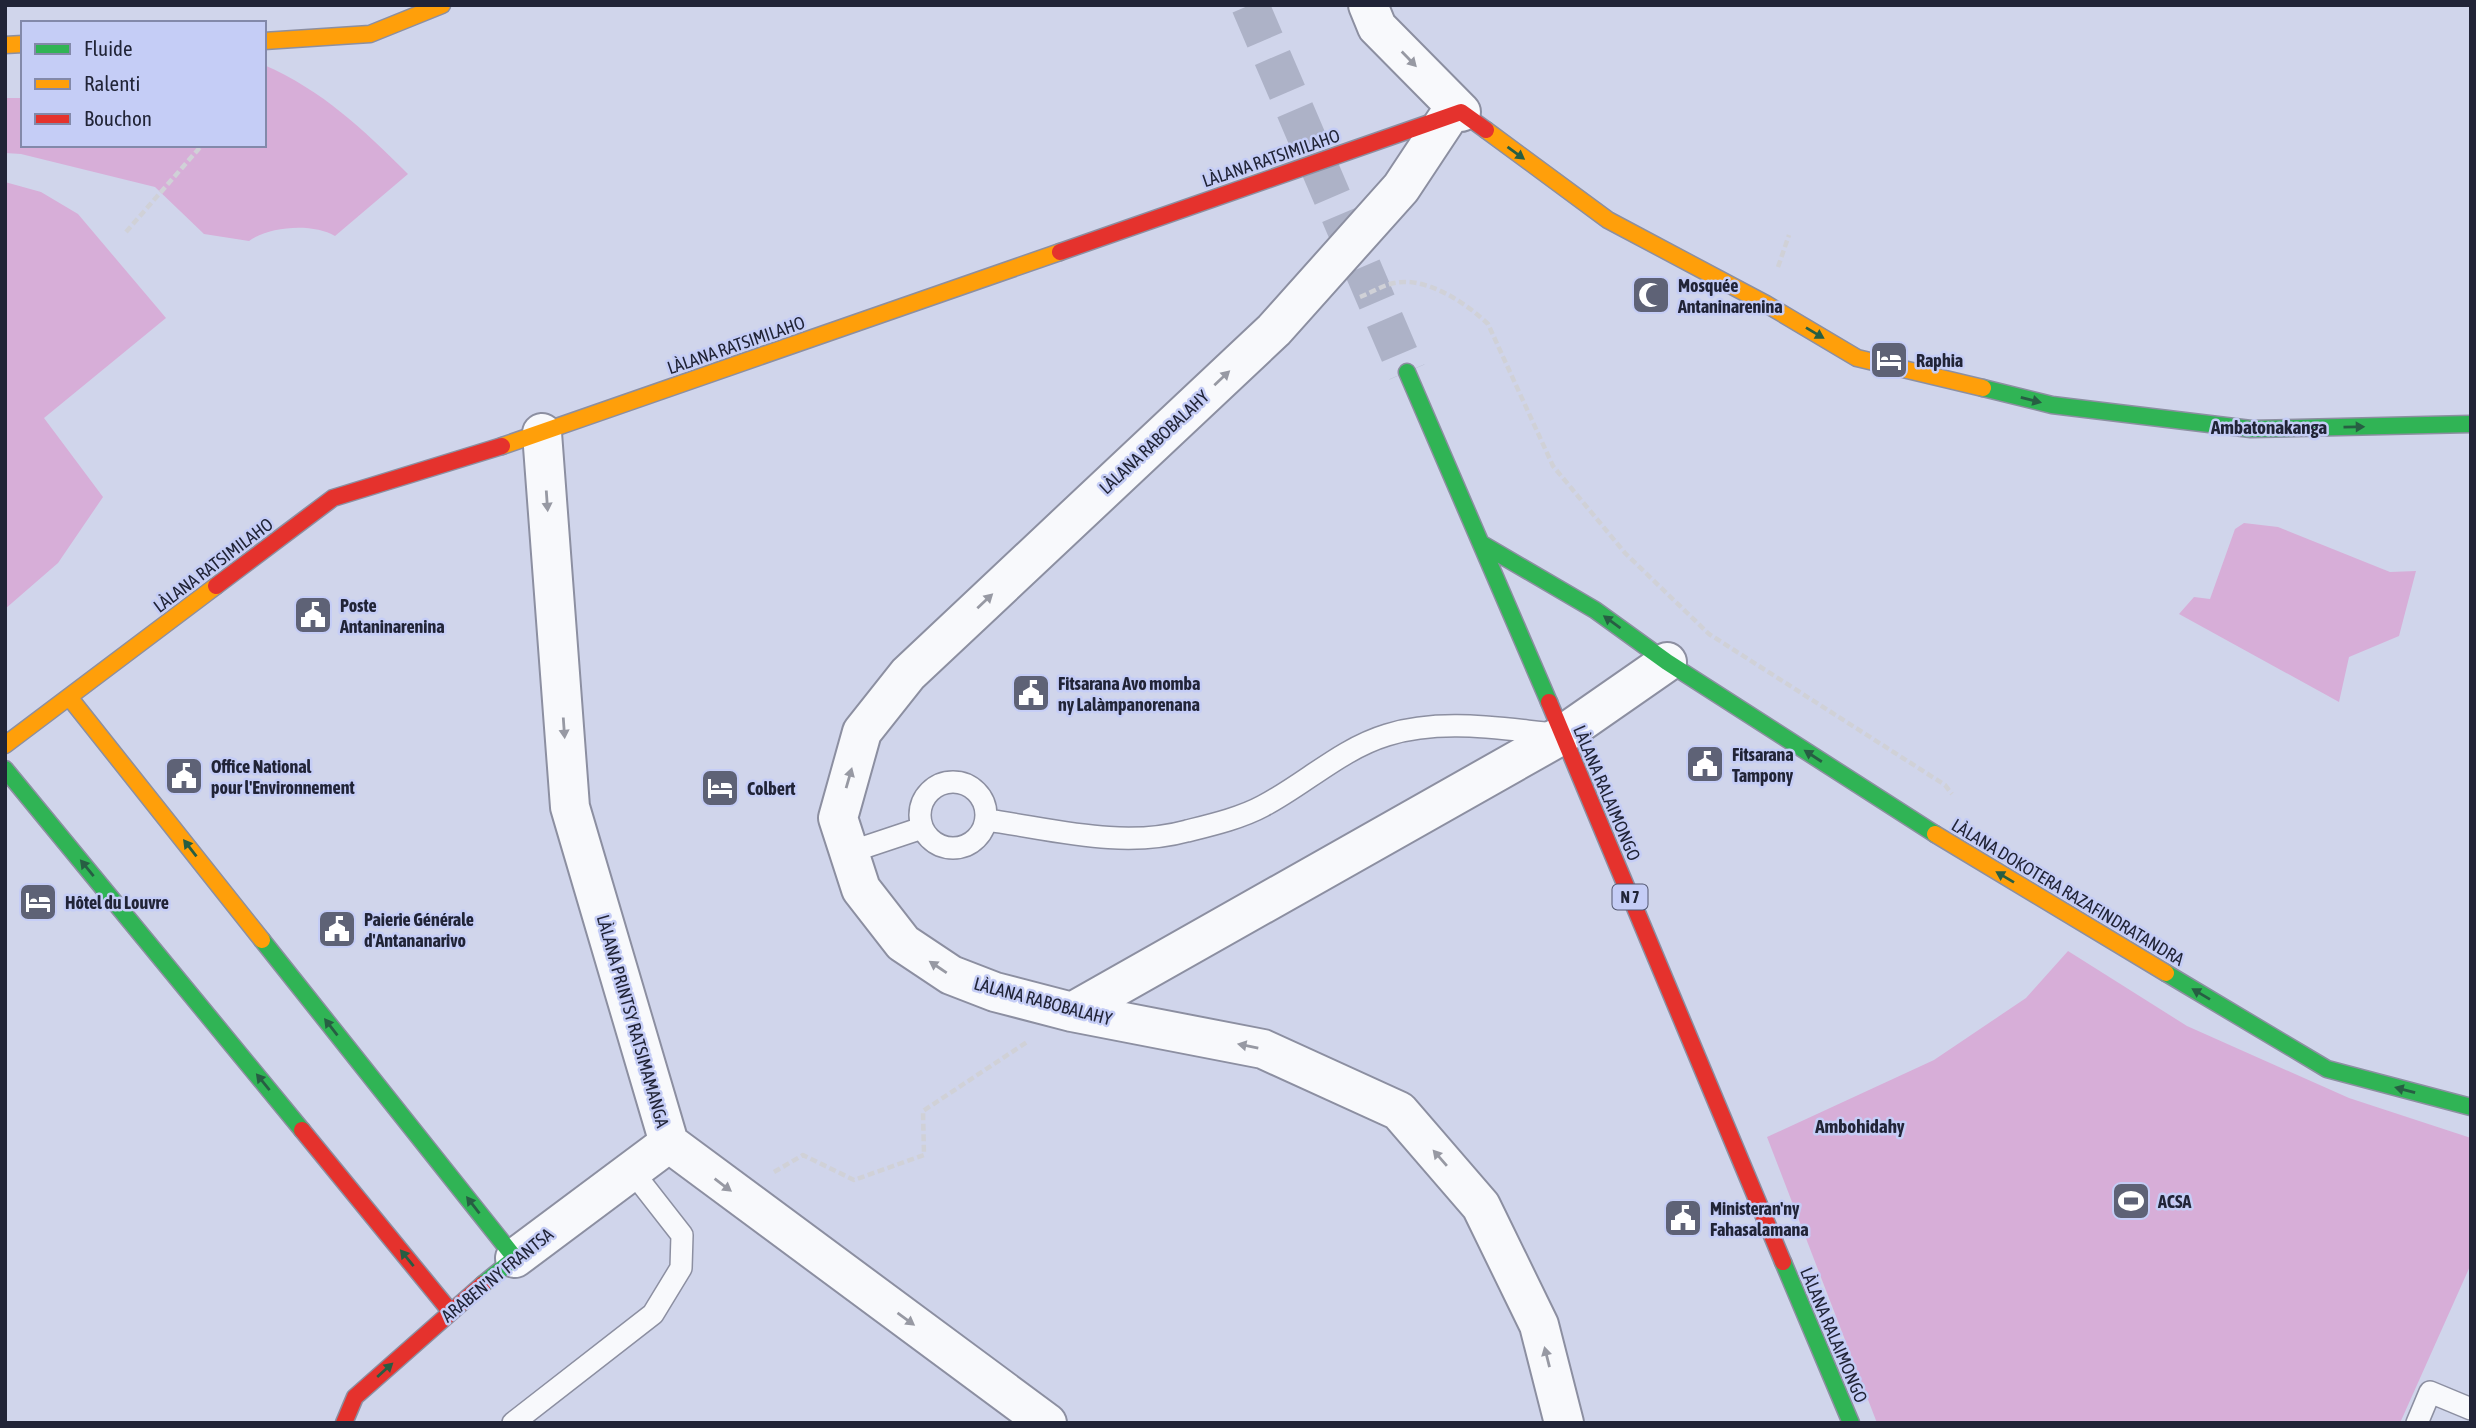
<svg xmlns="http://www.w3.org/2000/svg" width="2476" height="1428" font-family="'Asap Condensed',sans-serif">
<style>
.green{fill:#d7aed8}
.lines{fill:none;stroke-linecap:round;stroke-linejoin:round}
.primary-tunnel{stroke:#adb2c7;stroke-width:38;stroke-dasharray:38 19;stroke-linecap:butt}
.lane-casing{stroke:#8c8fa1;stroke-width:24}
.street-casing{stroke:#8c8fa1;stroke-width:42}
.fast-casing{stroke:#8c8fa1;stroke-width:19}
.slow-casing{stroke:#8c8fa1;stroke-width:19}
.jam-casing{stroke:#8c8fa1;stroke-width:19}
.path{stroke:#d0d1d7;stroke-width:4.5;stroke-dasharray:7 3.5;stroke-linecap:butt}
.lane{stroke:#f8f9fc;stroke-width:21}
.street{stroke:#f8f9fc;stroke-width:38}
.fast{stroke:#30b455;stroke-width:16}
.slow{stroke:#ff9f0a;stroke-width:16}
.jam{stroke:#e5322d;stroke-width:16}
.oneway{fill:#9799a3}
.oneway2{fill:#275e43}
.labels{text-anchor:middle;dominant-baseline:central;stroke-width:5;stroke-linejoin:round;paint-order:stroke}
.shield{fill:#c5cdf6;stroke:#525770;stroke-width:2}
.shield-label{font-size:16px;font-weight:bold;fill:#212437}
.street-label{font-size:18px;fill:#212437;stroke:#c5cdf6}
.poi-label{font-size:18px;font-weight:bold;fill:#212437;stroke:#c5cdf6;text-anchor:start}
.neighbourhood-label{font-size:19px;font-weight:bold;fill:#212437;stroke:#c5cdf6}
</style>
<rect width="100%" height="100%" fill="#d0d5eb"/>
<path class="green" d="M 264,65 C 322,90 364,130 408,174 L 335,236 C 313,223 270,226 249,241 L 204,234 L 155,187 L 21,154 L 5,153 L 5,98 L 23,98 L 23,145 L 264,145 Z
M 5,182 L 41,192 L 78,214 L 166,318 L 44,418 L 103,497 L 58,563 L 5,609 Z
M 2244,523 L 2278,527 L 2390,572 L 2416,571 L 2399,636 L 2349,657 L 2339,702 L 2179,614 L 2194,597 L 2210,599 L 2235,529 Z
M 2068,951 L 2187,1026 L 2349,1098 L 2471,1138 L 2471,1264 L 2400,1423 L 1877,1423 L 1767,1137 L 1934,1060 L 2026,998 Z"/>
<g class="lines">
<path class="primary-tunnel" d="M 1250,5 L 1407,372"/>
<defs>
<path id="lane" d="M920 815a33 33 0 1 1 66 0a33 33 0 1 1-66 0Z
M 987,820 C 1052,829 1122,849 1187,831 C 1211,825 1241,818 1263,806 C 1305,784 1341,749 1387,735 C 1442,718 1501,729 1557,734
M 850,852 L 922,828
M 513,1423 L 653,1314 L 681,1268 L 682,1235 L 632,1171
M 2417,1423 L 2430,1392 L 2471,1409"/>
<path id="street" d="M 1368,5 L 1377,27 L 1461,112
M 1448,117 L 1401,188 L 1274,330 L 908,674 L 862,732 L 838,818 L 861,889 L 903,943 L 951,975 L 995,992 L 1072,1012 L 1263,1049 L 1399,1111 L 1481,1206 L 1539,1325 L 1564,1423
M 542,433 L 570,807 L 669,1143 L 1047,1423
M 1072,1012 L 1562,735 L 1667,662
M 515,1258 L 669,1143"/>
<path id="fast" d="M 1407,372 L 1549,702
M 1983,388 L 2052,405 L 2251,429 L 2471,424
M 1482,544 L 1595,610 L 1667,662 L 1935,834
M 5,769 L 302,1130
M 262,940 L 515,1258 L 483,1284
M 2166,973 L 2327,1069 L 2471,1107
M 1783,1262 L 1851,1423"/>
<path id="slow" d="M 264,41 L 370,34 L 442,5
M 5,45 L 23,44
M 1486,130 L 1608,220 L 1766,304 L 1857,358 L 1983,388
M 502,446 L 1060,252
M 69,697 L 262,940
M 5,745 L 216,586
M 1935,834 L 2166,973"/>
<path id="jam" d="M 1060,252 L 1461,112 L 1486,130
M 216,586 L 333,498 L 502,446
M 1549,702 L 1783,1262
M 302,1130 L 450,1311
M 344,1423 L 355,1397 L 483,1284"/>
</defs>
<use href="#lane" class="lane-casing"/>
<use href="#street" class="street-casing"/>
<use href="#fast" class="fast-casing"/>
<use href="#slow" class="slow-casing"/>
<use href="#jam" class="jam-casing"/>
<path class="path" d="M 126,232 L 202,145
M 1778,267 L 1789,235
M 1360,297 C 1370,293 1380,287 1390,284 C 1423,274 1465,302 1488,324 L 1553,466 L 1625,553 L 1709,634 L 1945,785 L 1952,794
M 774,1172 L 803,1155 L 854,1180 L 924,1155 L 923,1111 L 1027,1042"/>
<use href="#lane" class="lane"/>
<use href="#street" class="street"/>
<use href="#fast" class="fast"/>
<use href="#slow" class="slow"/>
<use href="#jam" class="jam"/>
</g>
<defs><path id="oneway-solid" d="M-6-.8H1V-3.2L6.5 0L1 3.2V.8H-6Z" transform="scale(1.75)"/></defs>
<g class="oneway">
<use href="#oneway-solid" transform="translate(1409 59) rotate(46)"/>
<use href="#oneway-solid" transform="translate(1222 378) rotate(-43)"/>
<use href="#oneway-solid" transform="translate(547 501) rotate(86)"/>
<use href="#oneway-solid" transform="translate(985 601) rotate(-43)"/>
<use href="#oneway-solid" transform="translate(564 728) rotate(86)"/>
<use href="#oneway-solid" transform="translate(849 778) rotate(-74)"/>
<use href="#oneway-solid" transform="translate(938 967) rotate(-146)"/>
<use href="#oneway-solid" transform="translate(1248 1046) rotate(-169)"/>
<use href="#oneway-solid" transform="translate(1440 1158) rotate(-131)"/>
<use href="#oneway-solid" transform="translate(723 1185) rotate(37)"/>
<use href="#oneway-solid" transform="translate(906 1319) rotate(36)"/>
<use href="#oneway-solid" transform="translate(1547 1357) rotate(-104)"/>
</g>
<g class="oneway2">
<use href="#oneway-solid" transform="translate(1516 153) rotate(36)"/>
<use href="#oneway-solid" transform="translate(1815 333) rotate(31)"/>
<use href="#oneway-solid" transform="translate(2031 400) rotate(14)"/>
<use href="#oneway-solid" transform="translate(2354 427) rotate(-1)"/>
<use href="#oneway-solid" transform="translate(1612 622) rotate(-144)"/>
<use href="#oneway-solid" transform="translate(1813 756) rotate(-147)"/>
<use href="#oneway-solid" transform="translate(190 848) rotate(-128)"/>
<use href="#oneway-solid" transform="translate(87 868) rotate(-129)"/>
<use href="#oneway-solid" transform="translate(2005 877) rotate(-149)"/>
<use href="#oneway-solid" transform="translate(2201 994) rotate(-149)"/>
<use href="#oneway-solid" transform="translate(331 1027) rotate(-128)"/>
<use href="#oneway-solid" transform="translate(263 1082) rotate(-129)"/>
<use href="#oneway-solid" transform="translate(2405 1090) rotate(-165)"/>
<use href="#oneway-solid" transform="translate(473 1205) rotate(-128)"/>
<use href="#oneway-solid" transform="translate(407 1258) rotate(-129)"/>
<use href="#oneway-solid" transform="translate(385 1370) rotate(-42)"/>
</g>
<defs>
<symbol id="mosque-square" viewBox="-11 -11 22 22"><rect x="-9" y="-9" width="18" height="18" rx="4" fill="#5e6276" stroke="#c5cdf6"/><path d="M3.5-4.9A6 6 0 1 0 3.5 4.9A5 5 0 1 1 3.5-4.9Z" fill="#fff"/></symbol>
<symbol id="hotel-square" viewBox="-11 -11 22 22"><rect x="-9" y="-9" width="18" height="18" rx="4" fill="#5e6276" stroke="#c5cdf6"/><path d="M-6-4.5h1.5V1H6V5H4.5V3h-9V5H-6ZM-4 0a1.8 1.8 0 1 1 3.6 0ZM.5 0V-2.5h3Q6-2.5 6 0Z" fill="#fff"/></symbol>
<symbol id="civic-square" viewBox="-11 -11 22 22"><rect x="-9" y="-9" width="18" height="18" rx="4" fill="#5e6276" stroke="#c5cdf6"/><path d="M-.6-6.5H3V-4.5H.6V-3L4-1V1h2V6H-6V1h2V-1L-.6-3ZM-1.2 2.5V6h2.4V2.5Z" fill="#fff"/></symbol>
<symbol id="stadium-square" viewBox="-11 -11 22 22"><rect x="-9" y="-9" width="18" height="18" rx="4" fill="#5e6276" stroke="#c5cdf6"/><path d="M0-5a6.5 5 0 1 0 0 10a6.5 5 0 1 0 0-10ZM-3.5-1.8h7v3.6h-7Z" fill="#fff"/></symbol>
</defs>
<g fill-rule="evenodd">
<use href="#mosque-square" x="1629" y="273" width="44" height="44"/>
<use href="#hotel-square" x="1867" y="338" width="44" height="44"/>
<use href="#civic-square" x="291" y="593" width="44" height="44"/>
<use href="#civic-square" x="1009" y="671" width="44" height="44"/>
<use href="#civic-square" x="1683" y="742" width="44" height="44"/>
<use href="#civic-square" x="162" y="754" width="44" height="44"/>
<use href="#hotel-square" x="698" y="766" width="44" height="44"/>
<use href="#hotel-square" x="16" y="880" width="44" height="44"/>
<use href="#civic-square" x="315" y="907" width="44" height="44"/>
<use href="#stadium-square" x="2109" y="1179" width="44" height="44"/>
<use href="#civic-square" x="1661" y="1196" width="44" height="44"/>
</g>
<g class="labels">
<rect class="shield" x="1612.5" y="884.5" width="35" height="25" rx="5"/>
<g class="shield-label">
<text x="1630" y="897">N 7</text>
</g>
<g class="street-label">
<text transform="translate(1271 158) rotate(-19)">LÀLANA RATSIMILAHO</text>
<text transform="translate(736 345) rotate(-19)">LÀLANA RATSIMILAHO</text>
<text transform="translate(1154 442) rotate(-43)">LÀLANA RABOBALAHY</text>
<text transform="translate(213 565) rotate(-37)">LÀLANA RATSIMILAHO</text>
<text transform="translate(1607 793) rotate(67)">LÀLANA RALAIMONGO</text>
<text transform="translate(2068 892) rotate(31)">LÀLANA DOKOTERA RAZAFINDRATANDRA</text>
<text transform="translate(1043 1001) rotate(15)">LÀLANA RABOBALAHY</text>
<text transform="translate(633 1021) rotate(74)">LÀLANA PRINTSY RATSIMAMANGA</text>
<text transform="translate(497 1275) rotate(-39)">ARABEN'NY FRANTSA</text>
<text transform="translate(1834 1335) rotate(67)">LÀLANA RALAIMONGO</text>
</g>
<g class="poi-label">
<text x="1678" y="285">Mosquée<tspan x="1678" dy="21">Antaninarenina</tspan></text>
<text x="1916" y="360">Raphia</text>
<text x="340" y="605">Poste<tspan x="340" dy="21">Antaninarenina</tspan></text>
<text x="1058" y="683">Fitsarana Avo momba<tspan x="1058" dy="21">ny Lalàmpanorenana</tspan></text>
<text x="1732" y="754">Fitsarana<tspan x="1732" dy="21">Tampony</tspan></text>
<text x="211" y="766">Office National<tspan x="211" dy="21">pour l'Environnement</tspan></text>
<text x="747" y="788">Colbert</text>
<text x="65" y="902">Hôtel du Louvre</text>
<text x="364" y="919">Paierie Générale<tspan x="364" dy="21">d'Antananarivo</tspan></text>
<text x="2158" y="1201">ACSA</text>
<text x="1710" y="1208">Ministeran'ny<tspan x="1710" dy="21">Fahasalamana</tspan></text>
</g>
<g class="neighbourhood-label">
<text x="2269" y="427">Ambatonakanga</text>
<text x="1860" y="1126">Ambohidahy</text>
</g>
</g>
<rect width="2476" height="1428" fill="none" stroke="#212437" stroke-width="14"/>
<rect x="21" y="21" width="245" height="126" fill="#c5cdf6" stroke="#8389aa" stroke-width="2"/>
<rect x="35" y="44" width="35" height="10" fill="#30b455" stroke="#8389aa" stroke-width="2"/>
<text x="84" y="56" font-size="21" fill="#212437">Fluide</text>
<rect x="35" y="79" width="35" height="10" fill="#ff9f0a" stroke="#8389aa" stroke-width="2"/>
<text x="84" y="91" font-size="21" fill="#212437">Ralenti</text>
<rect x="35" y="114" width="35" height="10" fill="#e5322d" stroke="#8389aa" stroke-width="2"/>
<text x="84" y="126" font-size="21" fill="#212437">Bouchon</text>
</svg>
